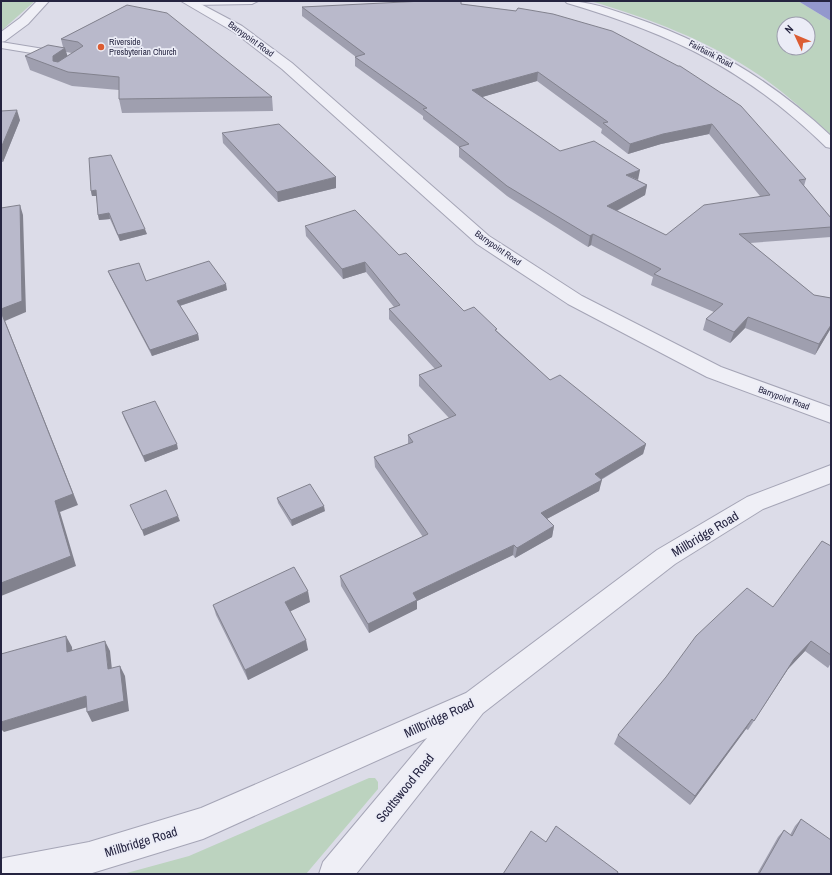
<svg xmlns="http://www.w3.org/2000/svg" width="832" height="875" font-family="'Archivo Narrow',sans-serif">
<style>
.green{fill:#bcd3bf;fill-rule:evenodd}
.water{fill:#9398cd}
.lines{fill:none;stroke-linecap:round;stroke-linejoin:round}
.service-casing{stroke:#a5a5b6;stroke-width:2}
.minor-casing{stroke:#a5a5b6;stroke-width:2}
.tertiary-casing{stroke:#a5a5b6;stroke-width:2}
.service{fill:#efeff6;fill-rule:evenodd}
.minor{fill:#efeff6;fill-rule:evenodd}
.tertiary{fill:#efeff6;fill-rule:evenodd}
.wall{fill:#9f9faf;fill-rule:evenodd}
.shaded-wall{fill:#82828e}
.building{fill:#b9b9cb;stroke:#82828e;fill-rule:evenodd}
.poi-dot{fill:#dc5c32;stroke:#ebecf6;stroke-width:1.5}
.labels{text-anchor:middle;dominant-baseline:central;stroke-width:3.5;stroke-linejoin:round;paint-order:stroke}
.far-street-label{font-size:9px;fill:#252440;stroke:#ebecf6}
.far-poi-label{font-size:9px;fill:#252440;stroke:#ebecf6;text-anchor:start}
.near-street-label{font-size:13px;fill:#252440;stroke:#ebecf6}
</style>
<rect width="100%" height="100%" fill="#dcdce8"/>
<path class="green" d="M 1,1 L 35,1 L 1,31 Z
M 590,1 L 798,1 L 831,21 L 831,135 C 808,114 785,93 759,75 C 711,42 646,17 590,1 ZM 784,24 L 808,24 L 808,48 L 784,48 Z
M 369,778 L 375,778 L 378,782 L 378,789 L 306,874 L 123,874 L 189,856 Z"/>
<path class="water" d="M 798,1 L 831,1 L 831,21 Z"/>
<g class="lines">
<defs>
<path id="service" d="M 1,42 L 56,51 L 60,54 L 56,57 L 1,48 Z"/>
<path id="minor" d="M 37,1 L 49,1 L 28,24 L 5,41 L 1,42 L 1,32 L 20,18 Z
M 187,1 L 258,1 L 252,4 L 192,5 L 188,4 Z
M 565,1 C 589,1 610,9 633,17 C 707,42 774,82 831,136 L 831,148 L 826,147 C 747,70 672,34 567,3 Z
M 831,465 L 831,483 L 763,509 L 675,564 L 483,713 L 356,874 L 319,874 L 323,862 L 427,738 L 203,839 L 89,874 L 1,874 L 1,859 L 4,858 L 89,842 L 201,808 L 466,693 L 657,550 L 747,497 Z"/>
<path id="tertiary" d="M 181,1 L 195,1 L 242,26 L 292,63 L 489,236 L 582,296 L 721,367 L 831,407 L 831,423 L 707,377 L 568,304 L 477,244 L 282,69 L 234,32 Z"/>
</defs>
<use href="#service" class="service-casing"/>
<use href="#minor" class="minor-casing"/>
<use href="#tertiary" class="tertiary-casing"/>
<use href="#service" class="service"/>
<use href="#minor" class="minor"/>
<use href="#tertiary" class="tertiary"/>
</g>
<path class="wall" d="M 461,4 L 516,11 L 806,179 L 804,186 L 831,218 L 831,237 L 750,243 L 814,295 L 831,298 L 831,328 L 815,355 L 745,328 L 730,343 L 703,330 L 706,319 L 714,312 L 651,285 L 653,277 L 591,245 L 588,247 L 507,196 L 459,157 L 459,147 L 423,119 L 423,116 L 355,66 L 355,57 L 356,57 L 302,16 L 302,7 ZM 537,81 L 602,129 L 601,133 L 628,154 L 661,144 L 709,134 L 760,196 L 666,235 L 617,211 L 645,195 L 647,185 L 638,180 L 560,151 L 482,97 Z
M 127,5 L 272,97 L 273,111 L 122,113 L 119,99 L 119,90 L 72,86 L 30,70 L 25,56 L 63,47 L 61,39 ZM 66,52 L 72,53 L 67,56 Z
M 1,111 L 20,120 L 3,162 L 1,162 Z
M 222,133 L 336,188 L 278,202 L 223,143 Z
M 91,191 L 147,234 L 120,241 L 110,219 L 99,220 L 96,196 L 92,196 Z
M 305,226 L 399,255 L 464,311 L 497,331 L 550,380 L 646,444 L 643,454 L 601,480 L 599,491 L 547,519 L 554,526 L 552,537 L 515,558 L 513,555 L 417,601 L 417,609 L 369,633 L 341,586 L 340,576 L 423,537 L 375,467 L 374,457 L 408,444 L 408,435 L 449,418 L 419,386 L 419,375 L 435,369 L 389,319 L 389,309 L 394,307 L 366,272 L 343,279 L 306,236 Z
M 108,271 L 146,281 L 227,290 L 180,306 L 198,334 L 199,340 L 152,356 L 110,276 Z
M 122,412 L 178,449 L 145,462 L 124,418 Z
M 277,498 L 325,511 L 292,526 L 278,503 Z
M 831,546 L 831,663 L 828,668 L 805,651 L 788,669 L 748,730 L 746,729 L 690,805 L 614,744 L 618,735 L 773,607 Z
M 310,602 L 290,611 L 308,650 L 248,680 L 216,615 L 213,605 Z
M 801,819 L 831,874 L 757,874 L 778,837 L 784,830 L 790,835 L 795,826 Z"/>
<path class="shaded-wall" d="M 65,48 L 69,61 L 55,67 L 53,61 L 53,56 Z
M 538,72 L 537,81 L 472,100 L 472,90 Z
M 17,110 L 20,120 L 3,162 L 1,155 L 1,148 Z
M 712,124 L 709,134 L 661,144 L 628,154 L 630,144 L 663,134 Z
M 640,170 L 638,180 L 626,175 Z
M 336,177 L 336,188 L 278,202 L 277,192 Z
M 647,185 L 645,195 L 605,217 L 607,206 Z
M 96,190 L 97,196 L 92,196 L 91,191 Z
M 20,205 L 23,215 L 26,312 L 5,321 L 78,505 L 60,512 L 76,566 L 1,596 L 1,583 L 55,501 L 1,312 Z
M 109,213 L 110,219 L 99,220 L 98,215 Z
M 145,229 L 147,234 L 120,241 L 118,235 Z
M 593,234 L 591,245 L 588,247 L 590,236 Z
M 365,262 L 366,272 L 343,279 L 342,269 Z
M 226,284 L 227,290 L 179,306 L 177,301 Z
M 748,317 L 745,328 L 730,343 L 734,332 Z
M 831,325 L 831,328 L 815,355 L 819,344 Z
M 198,334 L 199,340 L 152,356 L 150,350 Z
M 177,444 L 178,449 L 145,462 L 143,456 Z
M 646,444 L 643,454 L 593,484 L 595,474 Z
M 602,480 L 599,491 L 539,523 L 541,513 Z
M 324,506 L 325,511 L 292,526 L 291,520 Z
M 178,516 L 180,521 L 144,536 L 142,530 Z
M 554,526 L 552,537 L 515,558 L 517,548 Z
M 514,545 L 513,555 L 417,601 L 417,609 L 369,633 L 368,624 L 413,593 Z
M 308,591 L 310,602 L 287,613 L 285,602 Z
M 66,636 L 72,647 L 73,662 L 67,652 Z
M 306,640 L 308,650 L 248,680 L 245,670 Z
M 105,641 L 110,651 L 113,679 L 108,669 Z
M 811,641 L 805,651 L 788,669 L 748,730 L 794,659 Z
M 120,666 L 125,676 L 129,711 L 92,722 L 87,712 Z
M 86,696 L 91,706 L 4,732 L 1,729 L 1,722 Z
M 752,719 L 746,729 L 690,805 L 695,796 Z"/>
<path class="building" d="M 424,1 L 461,1 L 461,4 L 516,11 L 518,8 L 553,14 L 612,31 L 678,66 L 680,66 L 741,106 L 806,179 L 799,180 L 831,218 L 831,227 L 739,234 L 814,295 L 831,298 L 831,325 L 819,344 L 748,317 L 734,332 L 706,319 L 723,304 L 654,274 L 661,269 L 593,234 L 590,236 L 507,186 L 459,147 L 469,144 L 423,109 L 427,108 L 355,57 L 365,54 L 302,7 ZM 538,72 L 608,122 L 603,123 L 630,144 L 663,134 L 712,124 L 770,195 L 704,205 L 666,235 L 607,206 L 647,185 L 626,175 L 640,170 L 594,141 L 560,151 L 472,90 Z
M 127,5 L 167,13 L 272,97 L 119,99 L 119,77 L 68,72 L 25,56 L 48,45 L 65,48 L 53,56 L 53,61 L 58,62 L 83,46 L 78,42 L 61,39 Z
M 17,110 L 1,148 L 1,111 Z
M 279,124 L 336,177 L 277,192 L 222,133 Z
M 111,155 L 145,229 L 118,235 L 109,213 L 98,215 L 96,190 L 91,191 L 89,158 Z
M 20,205 L 22,301 L 1,309 L 1,208 Z
M 355,210 L 399,255 L 406,253 L 464,311 L 474,307 L 497,329 L 495,330 L 550,380 L 560,375 L 646,444 L 595,474 L 602,480 L 541,513 L 554,526 L 517,548 L 514,545 L 413,593 L 417,600 L 368,624 L 340,576 L 428,534 L 374,457 L 413,442 L 408,435 L 456,415 L 419,375 L 442,366 L 389,309 L 400,305 L 365,262 L 342,269 L 305,226 Z
M 209,261 L 226,284 L 177,301 L 198,334 L 150,350 L 108,271 L 139,263 L 146,281 Z
M 1,312 L 73,494 L 55,501 L 71,556 L 1,583 Z
M 155,401 L 177,444 L 143,456 L 122,412 Z
M 310,484 L 324,506 L 291,520 L 277,498 Z
M 166,490 L 178,516 L 142,530 L 130,505 Z
M 822,541 L 831,546 L 831,655 L 811,641 L 794,659 L 754,721 L 752,719 L 695,796 L 618,735 L 666,677 L 696,636 L 747,588 L 773,607 Z
M 294,567 L 308,591 L 285,602 L 306,640 L 245,670 L 213,605 Z
M 66,636 L 67,652 L 105,641 L 108,669 L 120,666 L 124,701 L 87,712 L 86,696 L 1,722 L 1,654 Z
M 801,819 L 831,840 L 831,874 L 759,874 L 784,830 L 792,836 Z
M 556,826 L 618,872 L 617,874 L 503,874 L 531,831 L 546,842 Z"/>
<circle class="poi-dot" cx="101" cy="47" r="4"/>
<g class="labels">
<g class="far-street-label">
<text transform="translate(251 39) rotate(36)">Barrypoint Road</text>
<text transform="translate(711 54) rotate(28)">Fairbank Road</text>
<text transform="translate(498 248) rotate(35)">Barrypoint Road</text>
<text transform="translate(784 398) rotate(20)">Barrypoint Road</text>
</g>
<g class="far-poi-label">
<text x="109" y="42">Riverside<tspan x="109" dy="10">Presbyterian Church</tspan></text>
</g>
<g class="near-street-label">
<text transform="translate(705 534) rotate(-31)">Millbridge Road</text>
<text transform="translate(439 718) rotate(-25)">Millbridge Road</text>
<text transform="translate(405 788) rotate(-51)">Scottswood Road</text>
<text transform="translate(141 842) rotate(-17)">Millbridge Road</text>
</g>
</g>
<rect width="832" height="875" fill="none" stroke="#252440" stroke-width="4"/>
<g transform="translate(796 36) rotate(314)"><circle r="19" fill="#ebecf6" stroke="#9c9cad"/>
<path d="M0-3L7 15L0 10L-7 15Z" fill="#dc5c32"/>
<text y="-6" font-size="11" font-weight="bold" text-anchor="middle" fill="#252440">N</text>
</g>
</svg>
